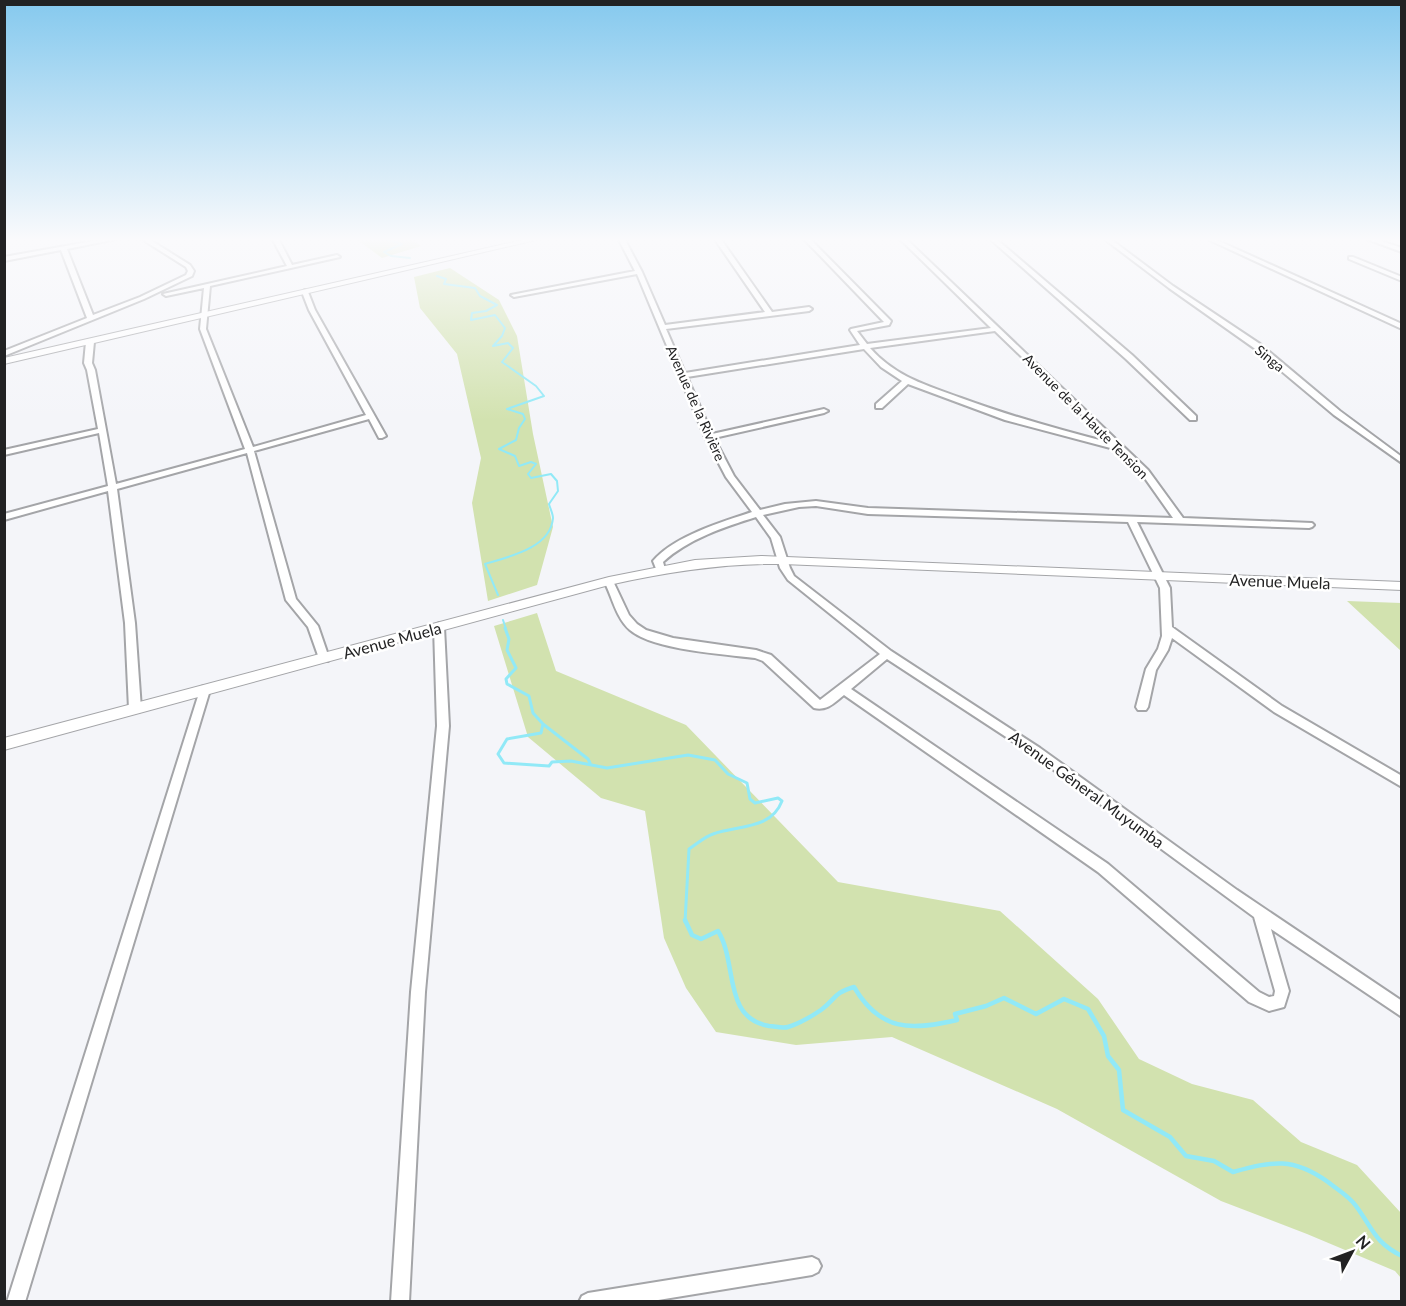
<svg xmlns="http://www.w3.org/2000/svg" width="1406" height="1306" font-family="Lato,sans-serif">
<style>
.green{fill:#d2e2af}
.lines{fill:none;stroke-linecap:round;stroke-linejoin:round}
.stream-far2{stroke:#91e9f7;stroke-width:2}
.stream-far1{stroke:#91e9f7;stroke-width:3}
.stream{stroke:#91e9f7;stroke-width:4.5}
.minor-casing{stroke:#a4a5a8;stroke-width:4}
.tertiary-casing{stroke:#a4a5a8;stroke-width:2}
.minor{fill:#fff;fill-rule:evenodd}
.tertiary{fill:#fff;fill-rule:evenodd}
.labels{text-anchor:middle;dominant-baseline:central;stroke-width:5;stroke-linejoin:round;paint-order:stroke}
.far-street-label{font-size:14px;fill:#222223;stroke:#fff}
.street-label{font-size:16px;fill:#222223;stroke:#fff}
</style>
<rect width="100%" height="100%" fill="#f4f5f9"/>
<path class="green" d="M 355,238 L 409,238 L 421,246 L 382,258 Z
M 450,268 L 499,300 L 517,336 L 533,434 L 553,527 L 537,585 L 488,601 L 472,503 L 481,458 L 457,354 L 420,308 L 414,277 Z
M 1347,601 L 1401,603 L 1401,651 Z
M 537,613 L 556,671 L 686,725 L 838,882 L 1000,911 L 1098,999 L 1139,1059 L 1192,1084 L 1253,1100 L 1301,1142 L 1357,1165 L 1401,1213 L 1401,1278 L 1395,1271 L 1307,1234 L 1221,1201 L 1057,1109 L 892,1037 L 796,1045 L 716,1032 L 686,988 L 664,938 L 645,811 L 601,798 L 528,737 L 494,626 Z"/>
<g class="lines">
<path class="stream-far2" d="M 383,238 L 402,244 L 384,252 L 391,256 L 410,258
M 437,276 L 446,279 L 444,284 L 475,288 L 480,296 L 497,305 L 486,311 L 472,313 L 471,320 L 495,315 L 505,328 L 502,336 L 493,346 L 508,343 L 513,348 L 502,362 L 536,386 L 544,396 L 507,409 L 523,414 L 525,419 L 519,428 L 516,440 L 499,449 L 515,456 L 519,466 L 531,462 L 536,464 L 528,474 L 531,478 L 551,474 L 557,481 L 558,491 L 549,504 C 550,508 553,514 553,518 C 551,548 508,557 485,564 L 498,595
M 503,620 L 506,629"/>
<path class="stream-far1" d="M 505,628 L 509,639 L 507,650 L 516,668 L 506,679 L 507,684 L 529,696 L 533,713 L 543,724 L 541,733 L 507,739 L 498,754 L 504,763 L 549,766 L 552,762 L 571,761 L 607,768 L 688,755 L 715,760 L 728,774 L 747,783 L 750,799 L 755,803 L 778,798 L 782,801 C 771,830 738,825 713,834 C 704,837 697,844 689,849 L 685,922
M 543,724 L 588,759 L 590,763"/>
<path class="stream" d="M 685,920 L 692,935 L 701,939 L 718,931 C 738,963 722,1018 769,1026 C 775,1026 782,1029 788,1027 C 798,1024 812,1016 821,1010 C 836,999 833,993 854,987 C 880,1031 910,1031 957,1020 L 955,1014 L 986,1006 L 1004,998 L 1036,1014 L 1064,999 L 1088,1009 L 1104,1036 L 1108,1056 L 1119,1070 L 1123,1110 L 1170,1137 L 1186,1156 L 1214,1161 L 1233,1172 C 1273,1161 1293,1157 1328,1182 C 1338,1190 1349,1196 1356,1206 C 1373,1229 1375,1243 1402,1256"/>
<defs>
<path id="minor" d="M 110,238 L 121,238 L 67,249 L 93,315 L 140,297 L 186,275 L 188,271 L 186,267 L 140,238 L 147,238 L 190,265 L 194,271 L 192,276 L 144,299 L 4,356 L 4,351 L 87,318 L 61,250 L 4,261 L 4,257 Z
M 276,238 L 279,240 L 292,265 L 337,255 L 340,257 L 210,286 L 206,329 L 253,447 L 366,415 L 309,310 L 302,292 L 305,290 L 308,292 L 315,310 L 386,436 L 382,438 L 379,438 L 369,419 L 254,451 L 296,599 L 318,626 L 329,658 L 328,661 L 320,661 L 308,627 L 286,600 L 247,453 L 117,489 L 135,623 L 141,709 L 139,712 L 131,712 L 129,709 L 125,623 L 108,491 L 4,520 L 4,514 L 108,486 L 99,433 L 4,455 L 4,450 L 98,429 L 87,370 L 84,363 L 86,342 L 90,340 L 94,342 L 92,363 L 95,370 L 116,484 L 245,449 L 200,329 L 204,288 L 166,296 L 163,294 L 287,266 L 273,240 Z
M 618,238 L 624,238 L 642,272 L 665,325 L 765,312 L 714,238 L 720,238 L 772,312 L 809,307 L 812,309 L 809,311 L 666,329 L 685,373 L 860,345 L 850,330 L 851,329 L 884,322 L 803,238 L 809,238 L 891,321 L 889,325 L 857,331 L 867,344 L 991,328 L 899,238 L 905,238 L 1148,470 L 1183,518 L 1312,523 L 1314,525 L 1312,527 L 1309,528 L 1137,522 L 1170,588 L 1172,627 L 1282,706 L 1402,776 L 1402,787 L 1274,712 L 1172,638 L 1168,650 L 1156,670 L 1148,707 L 1146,710 L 1138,710 L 1136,707 L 1146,669 L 1158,649 L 1162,636 L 1160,588 L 1128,522 L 868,514 L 816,506 L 799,507 L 763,515 L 780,537 L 790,568 L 794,576 L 891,651 L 1040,748 L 1237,890 L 1402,1001 L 1402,1017 L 1271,929 L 1289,991 L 1284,1007 L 1269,1011 L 1249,1002 L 1098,872 L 844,695 C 834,703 827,711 814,708 L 763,661 L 755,658 C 724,654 653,650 630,630 C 616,618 612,596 604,581 L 606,579 L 612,579 L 629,615 L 637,624 L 646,630 L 673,638 L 756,650 L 771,655 L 820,700 L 880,654 L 788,580 L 780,568 L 771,538 L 756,517 C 724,527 688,539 663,562 L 665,569 L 663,571 L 657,571 L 653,561 C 674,536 722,522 752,512 L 726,477 L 705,437 L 637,274 L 514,297 L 511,295 L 635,271 ZM 995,331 L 1111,443 C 1060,430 1010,416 961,398 C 926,385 896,377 870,348 ZM 864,349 L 881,367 L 902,381 L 876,404 L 876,408 L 882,408 L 908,384 L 1005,420 L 1118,450 L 1142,474 L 1173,518 L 868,508 L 816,501 L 785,504 L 760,510 L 734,476 L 714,438 L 824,413 L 828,411 L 824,409 L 712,434 L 687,377 ZM 887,659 L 1032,754 L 1254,917 L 1275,991 L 1274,996 L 1269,997 L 1259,992 L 1108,864 L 851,689 Z
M 989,238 L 995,238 L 1132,355 L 1196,416 L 1196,420 L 1190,420 L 1126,359 Z
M 1103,238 L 1109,238 L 1173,286 L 1260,344 L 1340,411 L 1402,457 L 1402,463 L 1334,415 L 1254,348 L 1169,288 Z
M 1205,238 L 1212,238 L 1402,324 L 1402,329 Z
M 1364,238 L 1372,238 L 1402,248 L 1402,252 Z
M 1349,257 L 1353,257 L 1402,277 L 1402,281 L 1349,259 Z
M 439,623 L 444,627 L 449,726 L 425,992 L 409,1302 L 391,1302 L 411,992 L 437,726 L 434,627 Z
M 205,686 L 209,687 L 210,690 L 25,1302 L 7,1302 L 200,690 L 201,687 Z
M 812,1257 L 818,1260 L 821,1266 L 818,1272 L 812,1275 L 646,1302 L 579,1302 L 582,1296 L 588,1293 Z"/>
<path id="tertiary" d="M 531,238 L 544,238 L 4,364 L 4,358 Z
M 761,556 L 1402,582 L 1402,590 L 783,564 C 724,563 667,572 609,585 L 4,750 L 4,738 L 609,577 L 695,560 Z"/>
</defs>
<use href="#minor" class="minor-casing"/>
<use href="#tertiary" class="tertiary-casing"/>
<use href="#minor" class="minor"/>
<use href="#tertiary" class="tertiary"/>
</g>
<linearGradient id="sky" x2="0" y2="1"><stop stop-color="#85c9ee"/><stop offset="0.57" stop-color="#fafafc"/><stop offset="1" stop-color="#fafafc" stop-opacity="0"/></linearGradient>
<rect width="1406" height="421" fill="url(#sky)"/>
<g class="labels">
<g class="far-street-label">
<text transform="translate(1270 358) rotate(39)">Singa</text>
<text transform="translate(696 403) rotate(66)">Avenue de la Rivière</text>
<text transform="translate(1086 416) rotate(45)">Avenue de la Haute Tension</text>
</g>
<g class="street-label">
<text transform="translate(1280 581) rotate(2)">Avenue Muela</text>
<text transform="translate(392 640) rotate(-15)">Avenue Muela</text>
<text transform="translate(1087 789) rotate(36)">Avenue Géneral Muyumba</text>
</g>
</g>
<rect width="1406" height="1306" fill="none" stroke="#222223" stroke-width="12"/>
<g transform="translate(1352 1252) rotate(49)" stroke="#ffffff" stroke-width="4.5" paint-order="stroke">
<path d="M0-4.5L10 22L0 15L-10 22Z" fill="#222223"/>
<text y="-9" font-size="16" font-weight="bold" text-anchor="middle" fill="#222223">N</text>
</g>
</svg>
